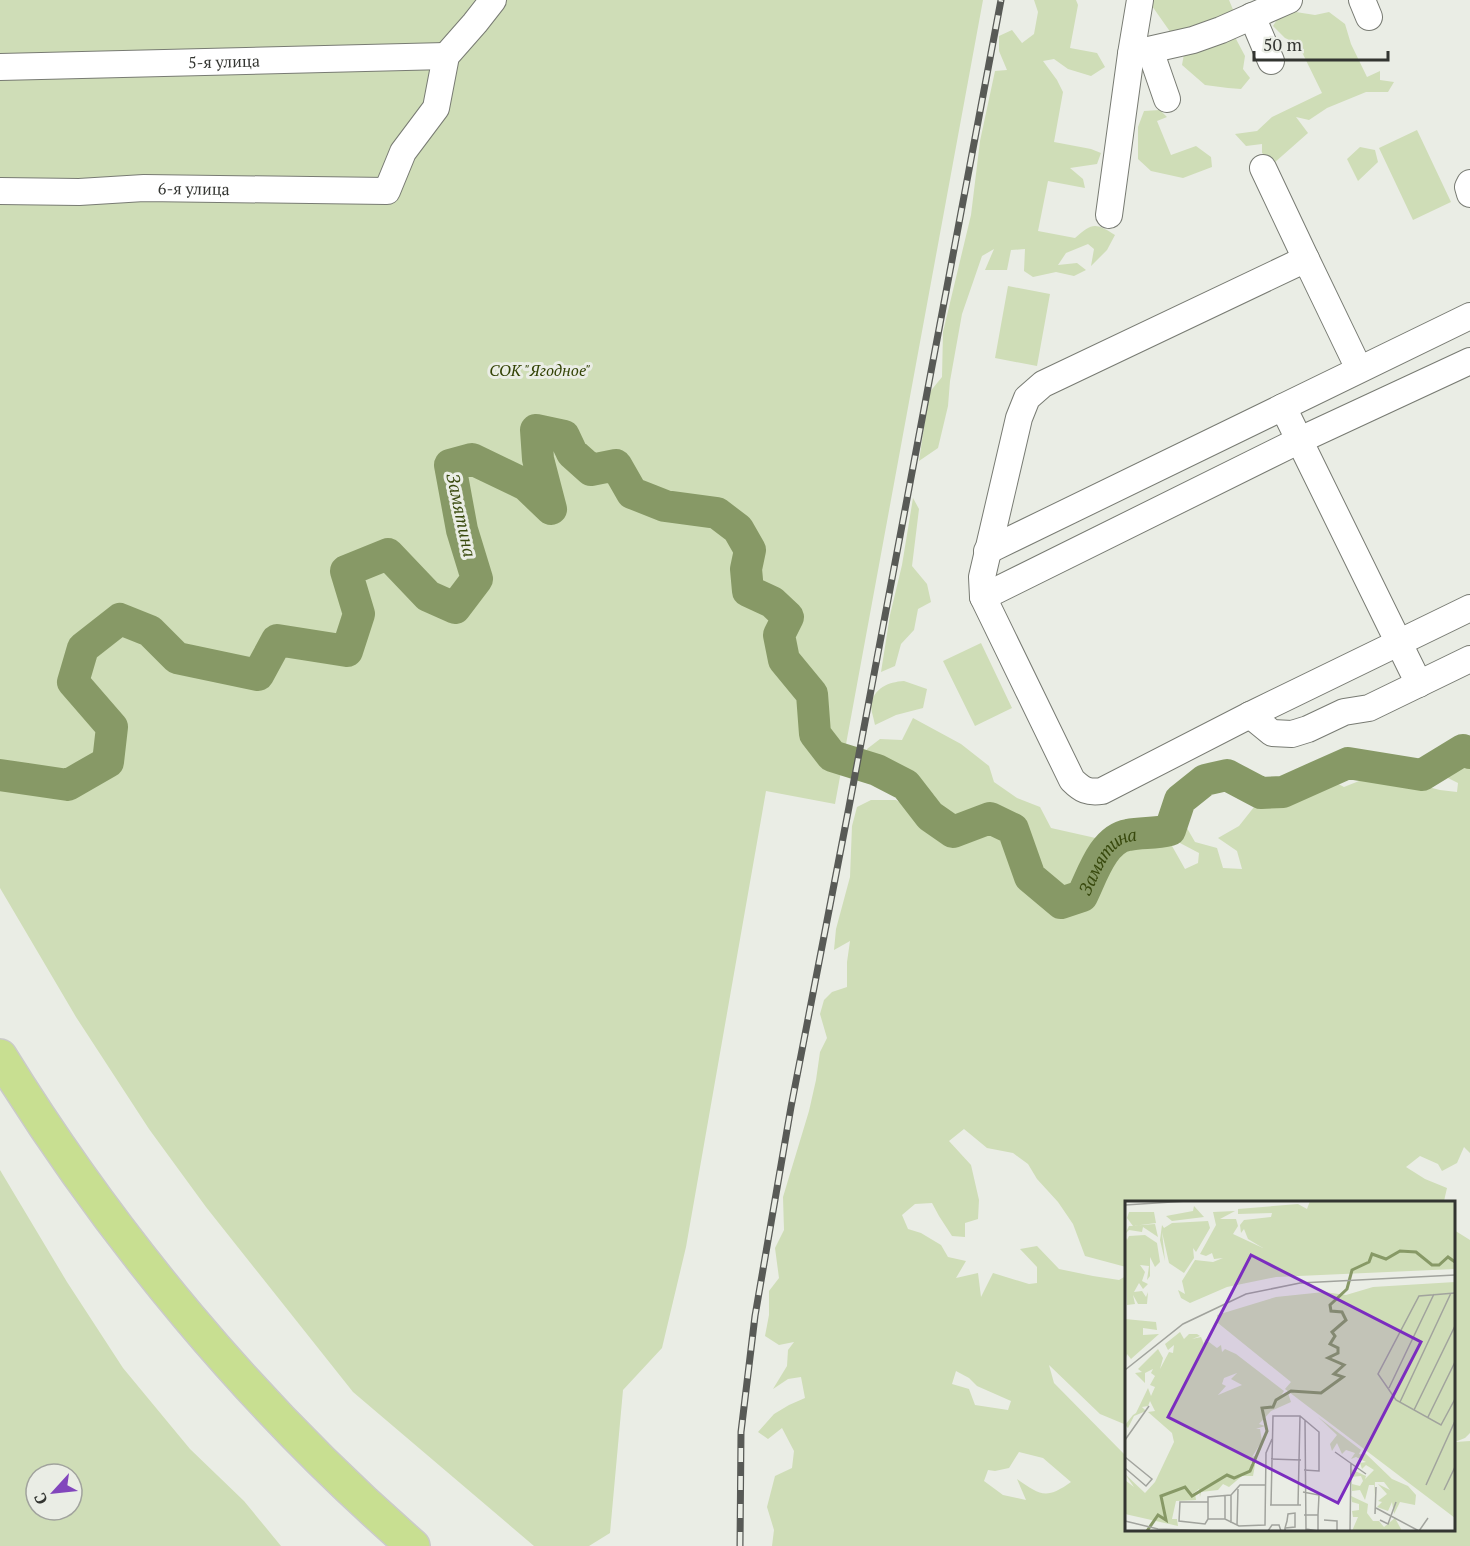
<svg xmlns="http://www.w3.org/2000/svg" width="1470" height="1546" font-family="'PT Serif',serif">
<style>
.green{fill:#cfddb7;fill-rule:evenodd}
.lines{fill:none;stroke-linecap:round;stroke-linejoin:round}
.river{stroke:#879966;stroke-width:32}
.minor-casing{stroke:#787b73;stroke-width:28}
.major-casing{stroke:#cacac9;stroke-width:36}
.minor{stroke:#fff;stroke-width:26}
.major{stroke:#c8df91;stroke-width:33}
.rail-casing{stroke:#585a56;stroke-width:7}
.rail{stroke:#eaede5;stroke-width:4.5;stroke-dasharray:14;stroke-linecap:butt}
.labels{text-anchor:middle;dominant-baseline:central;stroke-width:6;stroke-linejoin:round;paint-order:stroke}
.street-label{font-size:16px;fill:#333531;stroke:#eaede5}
.park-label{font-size:16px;font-style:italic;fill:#334306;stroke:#eaede5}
.water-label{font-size:18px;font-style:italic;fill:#38490d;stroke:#eaede5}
.inset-river{fill:none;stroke:#879966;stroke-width:3}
.inset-road{fill:none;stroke:#a1a39d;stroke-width:1.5}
.view{fill:#7b2cbf;fill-opacity:0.15;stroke:#7b2cbf;stroke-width:3}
.inset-edge{fill:none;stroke:#333531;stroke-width:3}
</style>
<rect width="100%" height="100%" fill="#eaede5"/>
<path class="green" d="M 0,0 L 983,0 L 835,804 L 766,791 L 686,1247 L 662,1348 L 623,1390 L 610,1533 L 589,1546 L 534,1546 L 353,1392 L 206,1207 L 149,1129 L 76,1017 L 0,888 Z
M 1034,0 L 1076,0 L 1078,5 L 1070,48 L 1097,53 L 1105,67 L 1091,76 L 1068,69 L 1054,59 L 1043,61 L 1057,80 L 1063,92 L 1054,142 L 1091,149 L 1101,153 L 1097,164 L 1070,168 L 1083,179 L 1085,188 L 1048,181 L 1038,231 L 1075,238 C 1092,223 1095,222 1115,235 L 1107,250 L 1091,266 L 1094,249 L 1088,244 L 1066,253 L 1058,265 L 1077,263 L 1086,270 L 1074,276 L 1056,272 L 1033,277 L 1024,271 L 1025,249 L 1011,250 L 1007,270 L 985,270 L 994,249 L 982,256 L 962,314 L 950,381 L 948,406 L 938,448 L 919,461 L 929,393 L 942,377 L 943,332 L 971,215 L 980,141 L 995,71 L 1007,70 L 999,51 L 999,36 L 1012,30 L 1022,43 L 1034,34 L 1038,12 Z
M 1153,0 L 1229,0 L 1234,12 L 1171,33 L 1152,6 Z
M 1283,10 L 1315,15 L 1329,12 L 1345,24 L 1351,44 L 1367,77 L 1380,71 L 1380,80 L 1394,82 L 1388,92 L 1366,92 L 1327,108 L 1309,120 L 1296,117 L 1308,133 L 1274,163 L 1262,153 L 1262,144 L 1246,146 L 1235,134 L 1257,131 L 1272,117 L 1322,93 L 1298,44 L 1285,38 L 1273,26 Z
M 1236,39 L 1245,56 L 1243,69 L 1250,78 L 1241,89 L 1228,88 L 1205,85 L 1182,65 L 1184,54 L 1210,41 Z
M 1160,110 L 1167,117 L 1157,121 L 1171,155 L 1196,146 L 1211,157 L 1212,167 L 1183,178 L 1151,171 L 1138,159 L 1138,127 L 1144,111 Z
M 1417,130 L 1451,202 L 1413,220 L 1379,148 Z
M 1360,147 L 1375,150 L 1378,162 L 1358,181 L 1347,159 Z
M 1008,286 L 1050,294 L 1037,366 L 995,358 Z
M 913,498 L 919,509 L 912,566 L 927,584 L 931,602 L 918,609 L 914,630 L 901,644 L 895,666 L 881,672 L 890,615 L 902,565 Z
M 981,643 L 1012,708 L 975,726 L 943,661 Z
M 904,681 L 927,689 L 923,708 L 896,715 L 875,725 C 874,719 871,711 871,705 C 874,688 888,682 904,681 Z
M 913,718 L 961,744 L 989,766 L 994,782 L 1017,798 L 1040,807 L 1051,828 L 1100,839 L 1119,844 L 1144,842 L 1172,846 L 1185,869 L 1198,863 L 1199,853 L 1180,843 L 1180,816 L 1195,842 L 1217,848 L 1223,868 L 1242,869 L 1237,851 L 1218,838 L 1239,826 L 1258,802 L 1282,800 L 1297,782 L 1310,786 L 1325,777 L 1344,787 L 1374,775 L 1385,776 L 1440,790 L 1457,792 L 1458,783 L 1438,773 L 1420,769 L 1430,756 L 1448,751 L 1470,765 L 1470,1153 L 1464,1147 L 1457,1163 L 1442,1171 L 1438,1164 L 1420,1156 L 1406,1167 L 1425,1179 L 1447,1188 L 1444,1201 L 1433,1202 L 1126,1202 L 1126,1267 L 1085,1256 L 1073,1224 L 1058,1202 L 1037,1179 L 1028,1164 L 1013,1153 L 987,1148 L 964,1129 L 949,1141 L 971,1165 L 979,1200 L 978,1219 L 965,1223 L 965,1237 L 952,1236 L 939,1216 L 932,1203 L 915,1204 L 902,1215 L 908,1229 L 921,1233 L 941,1245 L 948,1257 L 966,1261 L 956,1278 L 978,1273 L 981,1297 L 993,1273 L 1029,1284 L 1037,1283 L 1037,1267 L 1020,1249 L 1037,1246 L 1059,1269 L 1093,1276 L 1119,1280 L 1126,1276 L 1126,1429 L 1124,1424 L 1100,1414 L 1049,1365 L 1054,1383 L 1126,1456 L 1126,1530 L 1454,1530 L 1454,1230 L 1470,1240 L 1470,1433 L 1465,1438 L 1455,1442 L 1470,1441 L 1470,1546 L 772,1546 L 774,1530 L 767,1507 L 775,1476 L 792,1468 L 794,1451 L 782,1428 L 768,1439 L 758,1432 L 774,1414 L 789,1405 L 805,1398 L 801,1377 L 788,1379 L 773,1389 L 787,1366 L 788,1350 L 794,1342 L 779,1345 L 765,1336 L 769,1315 L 769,1291 L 779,1278 L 775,1248 L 784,1230 L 783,1197 L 809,1111 L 816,1080 L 820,1052 L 827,1038 L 820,1014 L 824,1000 L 832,992 L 847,987 L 847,962 L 850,941 L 834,950 L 836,929 L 850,877 L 852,826 L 857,807 L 871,800 L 896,800 L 913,812 L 921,829 L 936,830 L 941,814 L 934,795 L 916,787 L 890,791 L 883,764 L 871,780 L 861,768 L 867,749 L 880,739 L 902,740 ZM 956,1371 L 969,1378 L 977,1386 L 1011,1401 L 1008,1410 L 975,1405 L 969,1389 L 952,1384 ZM 1019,1452 L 1043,1458 L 1071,1482 C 1046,1500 1040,1495 1017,1479 L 1026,1500 L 1003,1495 L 984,1481 L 988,1470 L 995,1471 L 1009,1468 Z
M 0,1170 L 67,1282 L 123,1368 L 190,1449 L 244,1501 L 281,1546 L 0,1546 ZM 36,1474 L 72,1474 L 72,1510 L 36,1510 Z"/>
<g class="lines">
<path class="river" id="s1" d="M 0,775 L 68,785 L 108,762 L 112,727 L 73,682 L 83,648 L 120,619 L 150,631 L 177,658 L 258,675 L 277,640 L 347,651 L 359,614 L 346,571 L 388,554 L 428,596 L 455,608 L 477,579 L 462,530 L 450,465 L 472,459 L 526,485 L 551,509 L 538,459 L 536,430 L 564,436 L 572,453 L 591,470 L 616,465 L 632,493 L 665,506 L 717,513 L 738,529 L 750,550 L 746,569 L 748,591 L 772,602 L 788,617 L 779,635 L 784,660 L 812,694 L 815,734 L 832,756 L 877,770 L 906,785 L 930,816 L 953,832 L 990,818 L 1013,829 L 1030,877 L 1061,903 L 1082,896 C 1092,876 1103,839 1128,835 C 1142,832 1154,834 1170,830 L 1180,800 L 1205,780 L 1227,775 L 1261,793 L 1283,792 L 1348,763 L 1422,775 L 1463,750 L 1470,753"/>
<defs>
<g id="minor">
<path d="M 1362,0 L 1369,17"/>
<path d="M 1252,16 L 1271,61"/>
<path d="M 1150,50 L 1167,99"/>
<path d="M 1131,54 L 1193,40 L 1221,30 L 1289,0"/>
<path id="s2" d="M 0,67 L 446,56"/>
<path d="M 1263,168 L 1306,259"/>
<path d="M 1470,183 L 1468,187 L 1470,194"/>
<path id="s3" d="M 0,191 L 79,192 L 144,188 L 387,191 L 403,152 L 436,108 L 446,56 L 475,23 L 493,0"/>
<path d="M 1109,215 L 1131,54 L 1140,0"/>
<path d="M 1359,369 L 1306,259 L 1043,384 L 1027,398 L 1019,418 L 982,577 L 983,597 L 1072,780 C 1082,790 1088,793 1102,791 L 1250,715 L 1470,608"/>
<path d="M 1283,407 L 1419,684"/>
<path d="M 987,551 L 1470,316"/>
<path d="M 983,597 L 1300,440 L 1470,361"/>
<path d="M 1250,715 L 1272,733 L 1292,734 L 1308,729 L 1344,712 L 1369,708 L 1470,659"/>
</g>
<path id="major" d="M 0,1056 C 111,1236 253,1407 413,1546"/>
</defs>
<use href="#minor" class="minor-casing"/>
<use href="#major" class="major-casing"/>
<use href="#minor" class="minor"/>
<use href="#major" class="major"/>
<defs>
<path id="rail" d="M 740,1546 L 741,1432 L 755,1316 L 791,1107 L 849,807 L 1001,0"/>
</defs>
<use href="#rail" class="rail-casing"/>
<use href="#rail" class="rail"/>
</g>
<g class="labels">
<g class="street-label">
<text stroke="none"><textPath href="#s2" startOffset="224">5-я улица</textPath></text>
<text stroke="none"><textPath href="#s3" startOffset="194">6-я улица</textPath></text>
</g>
<g class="park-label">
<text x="540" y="370">СОК "Ягодное"</text>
</g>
<g class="water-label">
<text transform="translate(462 515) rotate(78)">Замятина</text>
<text stroke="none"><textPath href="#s1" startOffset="2012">Замятина</textPath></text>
</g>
</g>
<g transform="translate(1125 1201)">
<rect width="330" height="330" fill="#eaede5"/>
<path d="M 185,0 L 330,0 L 330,68 L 151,76 L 102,86 L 65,102 L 56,97 L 53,89 L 60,93 L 57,80 L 70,59 L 88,61 L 98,57 L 89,58 L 87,52 L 81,55 L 75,53 L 91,24 L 88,11 L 110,10 L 95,18 L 111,18 L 113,25 L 108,33 L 138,47 L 123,38 L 119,28 L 116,32 L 115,24 L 119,19 L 146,16 L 147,12 L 113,13 L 113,8 L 173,3 L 182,8 ZM 69,5 L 79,16 L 47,20 L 41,15 L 68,10 ZM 29,11 L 31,22 L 8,25 L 2,17 L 4,11 ZM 83,20 L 85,27 L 71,51 L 68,47 L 69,57 L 59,72 L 44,62 L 37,31 L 40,60 L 35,39 L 37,24 L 39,27 L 47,22 ZM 30,23 L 33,36 L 18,26 L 17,31 L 4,29 L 0,33 L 4,25 ZM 20,34 L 32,42 L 35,61 L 30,66 L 25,56 L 25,75 L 22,79 L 24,65 L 15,64 L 20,71 L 17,80 L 23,83 L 18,88 L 14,82 L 9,91 L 17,90 L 21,96 L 23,91 L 22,103 L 13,103 L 8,94 L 10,103 L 2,104 L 0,35 L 2,39 L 4,35 ZM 330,81 L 330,317 L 160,188 L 166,181 L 93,122 L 92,114 L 151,96 L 199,91 L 221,94 L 248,86 ZM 0,118 L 31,121 L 32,129 L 18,127 L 18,134 L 34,133 L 6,158 L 2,153 L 0,161 ZM 55,131 L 59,138 L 64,133 L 72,133 L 75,135 L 67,138 L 76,136 L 79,143 L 80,138 L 92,147 L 96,144 L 97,151 L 100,148 L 111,153 L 159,190 L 153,199 L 163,192 L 166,201 L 146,210 L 134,223 L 140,225 L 131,228 L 135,228 L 137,240 L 127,256 L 132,254 L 132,258 L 125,263 L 130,264 L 128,275 L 117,275 L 104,286 L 98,283 L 93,289 L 76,291 L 75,296 L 74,288 L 66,294 L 70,292 L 71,299 L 51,300 L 47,318 L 52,318 L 53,325 L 0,313 L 0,279 L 9,286 L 0,273 L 20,292 L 30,281 L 49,241 L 47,232 L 23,211 L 30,210 L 25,200 L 23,205 L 17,206 L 21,210 L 9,215 L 3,227 L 0,224 L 8,214 L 11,212 L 23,187 L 26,195 L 30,186 L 25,184 L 30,175 L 26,172 L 28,168 L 20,172 L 20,182 L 10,172 L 17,171 L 13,168 L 33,148 L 38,157 L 35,168 L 44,151 L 48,152 L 49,144 L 43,149 L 40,143 ZM 112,172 L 106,178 L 117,184 L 93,194 L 101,185 L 97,183 L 99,177 ZM 193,216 L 236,249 L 234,253 L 238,254 L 238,250 L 267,278 L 283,285 L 291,294 L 290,304 L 275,301 L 269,313 L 267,301 L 263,310 L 252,306 L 257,301 L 253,300 L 262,293 L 253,283 L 265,289 L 259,281 L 250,281 L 249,295 L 249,284 L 244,284 L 240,299 L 235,289 L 227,290 L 227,283 L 235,285 L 238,280 L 236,275 L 225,276 L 226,268 L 241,275 L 240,278 L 249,269 L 241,264 L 237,268 L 235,262 L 241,261 L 231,256 L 226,258 L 230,252 L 221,249 L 217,253 L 212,242 L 207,250 L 205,243 L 212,234 ZM 226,295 L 243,303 L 242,312 L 248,320 L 254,320 L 259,326 L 270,317 L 277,330 L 227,330 L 233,316 L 228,316 L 227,310 L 234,309 L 234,303 L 227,301 Z" fill="#cfddb7" fill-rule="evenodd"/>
<path class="inset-river" d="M 22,330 L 33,314 L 41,319 L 36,295 L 60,286 L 67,295 L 102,274 L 109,277 L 125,270 L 142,230 L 137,207 L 148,206 L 151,199 L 166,190 L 196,192 L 218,176 L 209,173 L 219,164 L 203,157 L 213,152 L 213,147 L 205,143 L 210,135 L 207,131 L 221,119 L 217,111 L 206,110 L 205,104 L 222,88 L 227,69 L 244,61 L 247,53 L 261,58 L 275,50 L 291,51 L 307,64 L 314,64 L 323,56 L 330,61"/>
<path class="inset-road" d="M 0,4 L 62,0M 330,92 L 294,95 L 253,173 L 271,199 L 316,224 L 330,198M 0,169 L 58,123 L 121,93 L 175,82 L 330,74M 264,187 L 309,93M 275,201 L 326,92M 289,209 L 330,125M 303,216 L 330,161M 180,219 L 181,330M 0,239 L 24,205M 210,251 L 241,273M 0,256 L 27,278 L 21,285 L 0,267M 146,258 L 176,259M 301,284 L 330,220M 319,289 L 330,266M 178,291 L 194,294 L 193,314 L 179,314M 106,294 L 83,296 L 83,318 L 100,318 L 114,325 L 140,324 L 141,252 L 147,238M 145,304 L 176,304M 146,304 L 148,215 L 175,215 L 194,231 L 194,270 L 179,269M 173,304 L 175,215M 251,307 L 294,330 L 303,317M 250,313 L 251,286M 83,318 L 80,323 L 54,320 L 55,301 L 83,301M 100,318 L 100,295M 199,319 L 212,320 L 212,330M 255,319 L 263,323 L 271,301M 0,320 L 33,328 L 95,330M 106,322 L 106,294 L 115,284 L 141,284M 112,324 L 113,288M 181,328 L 193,330 L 193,314M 143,330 L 147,324 L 154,324 L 156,330M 160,330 L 160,327 L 162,320 L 163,313 L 170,312 L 170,326 L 160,327M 225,330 L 226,262"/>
<path class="view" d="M 126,54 L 296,141 L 213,302 L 43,216 Z"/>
<rect width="330" height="330" class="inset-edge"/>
</g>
<g transform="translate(54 1492) rotate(243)"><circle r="28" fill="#eaede5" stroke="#a1a39d" stroke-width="1.5"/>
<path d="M0-4.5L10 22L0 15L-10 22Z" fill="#8246bc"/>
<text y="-9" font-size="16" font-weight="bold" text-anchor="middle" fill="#333531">С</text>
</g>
<path d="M1254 51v9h134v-9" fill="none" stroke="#333531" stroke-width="3"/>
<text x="1263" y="51" font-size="18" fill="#333531" stroke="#eaede5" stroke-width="4.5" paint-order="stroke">50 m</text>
</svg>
